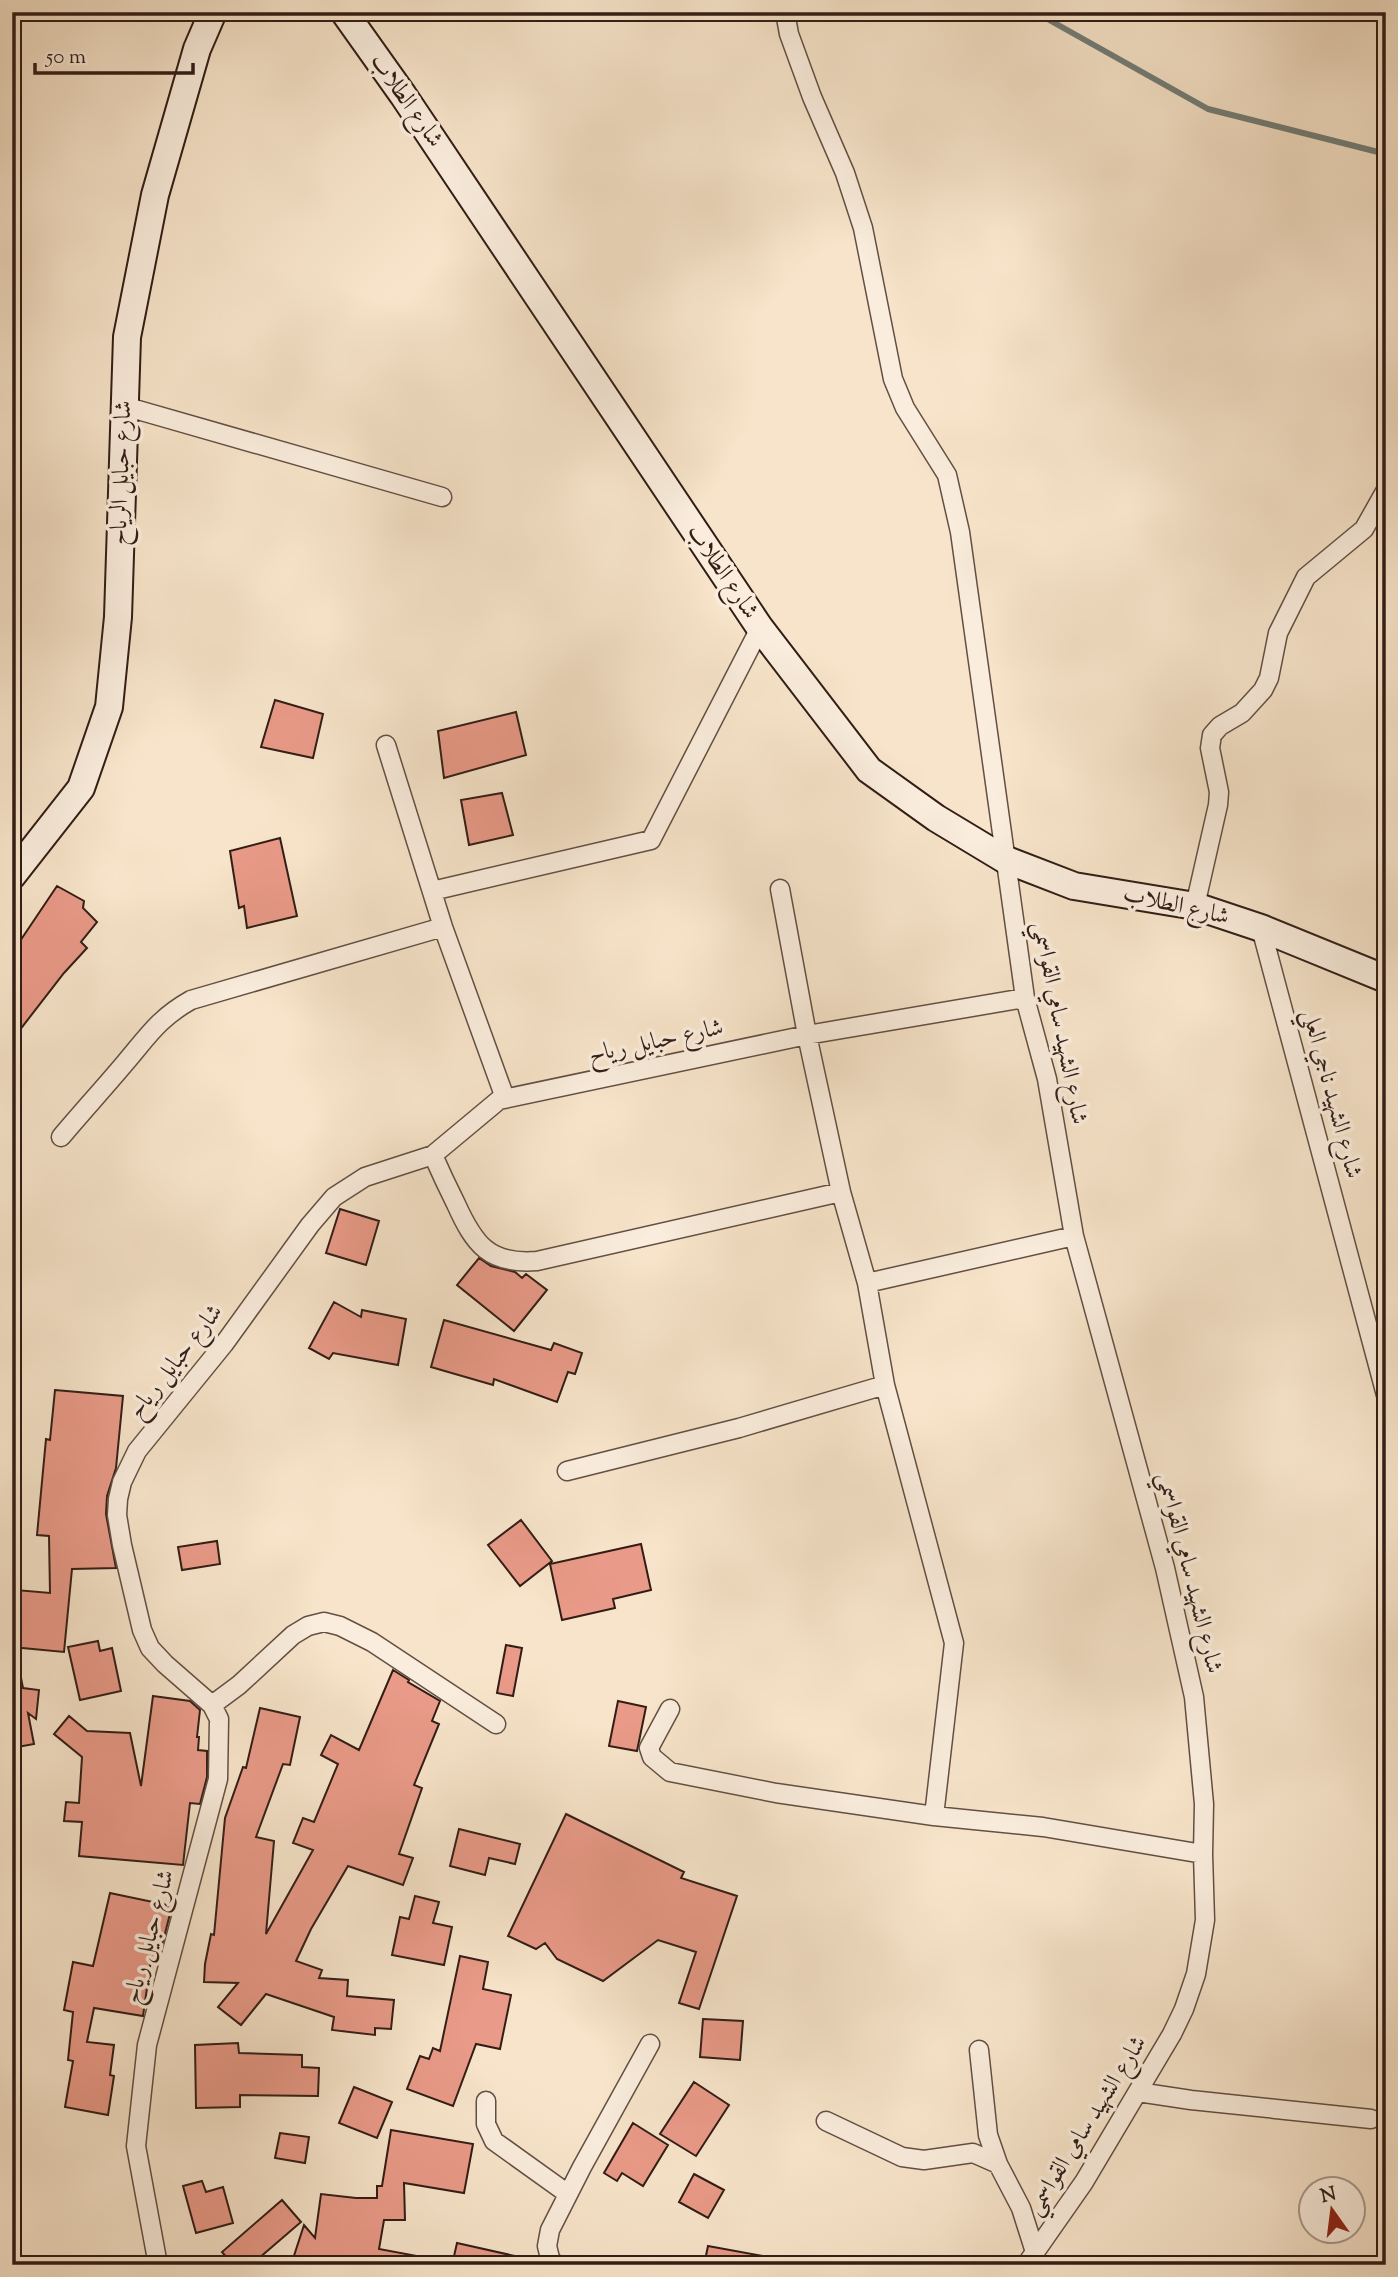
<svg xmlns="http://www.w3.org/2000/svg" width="1398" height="2277" font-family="'Sorts Mill Goudy',Amiri,serif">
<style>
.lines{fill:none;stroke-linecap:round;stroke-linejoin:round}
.stream{stroke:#737e78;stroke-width:6}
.building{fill:#e99a88;stroke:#321d16;stroke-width:2}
.street-casing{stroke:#634f43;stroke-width:21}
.secondary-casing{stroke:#321d16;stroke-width:30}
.street{stroke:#faeddd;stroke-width:18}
.secondary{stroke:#faeddd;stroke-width:26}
.labels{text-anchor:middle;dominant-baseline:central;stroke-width:7;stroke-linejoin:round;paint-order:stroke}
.street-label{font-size:24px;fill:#321d16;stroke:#faeddd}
</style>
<rect width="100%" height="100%" fill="#f7e4ca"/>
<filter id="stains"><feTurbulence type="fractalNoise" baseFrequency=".00286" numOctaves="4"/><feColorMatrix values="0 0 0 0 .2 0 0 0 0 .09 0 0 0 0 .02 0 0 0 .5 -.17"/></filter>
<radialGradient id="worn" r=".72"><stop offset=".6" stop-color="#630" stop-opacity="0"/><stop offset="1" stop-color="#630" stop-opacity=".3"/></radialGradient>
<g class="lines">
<path class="stream" d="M 1035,12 L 1208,109 L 1386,154"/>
</g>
<path class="building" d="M 275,700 L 323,714 L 313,758 L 261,747 Z
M 516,712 L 526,755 L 444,778 L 438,731 Z
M 502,793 L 513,835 L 469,845 L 461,800 Z
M 280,838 L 297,916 L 247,928 L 244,906 L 239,908 L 230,851 Z
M 57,886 L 84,901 L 83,908 L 97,922 L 81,942 L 87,948 L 64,973 L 12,1040 L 12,953 Z
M 340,1209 L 379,1221 L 366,1265 L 326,1253 Z
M 479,1258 L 491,1266 L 515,1272 L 522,1278 L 526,1274 L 547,1290 L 514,1331 L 457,1285 Z
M 334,1302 L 361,1317 L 362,1310 L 406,1319 L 398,1365 L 333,1353 L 329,1359 L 309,1348 Z
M 444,1320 L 551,1350 L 554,1343 L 582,1353 L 575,1374 L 568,1372 L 557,1402 L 494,1379 L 493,1385 L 431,1367 Z
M 55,1390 L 123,1396 L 116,1468 L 107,1496 L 106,1514 L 116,1568 L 72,1569 L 64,1652 L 12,1647 L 16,1590 L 50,1593 L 49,1536 L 37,1535 L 46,1439 L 50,1440 Z
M 521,1520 L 552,1561 L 520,1586 L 488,1545 Z
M 217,1541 L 220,1564 L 182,1570 L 178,1547 Z
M 641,1544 L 651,1590 L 613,1599 L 615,1608 L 562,1620 L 550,1564 Z
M 98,1641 L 100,1651 L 112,1648 L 121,1691 L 80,1700 L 68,1647 Z
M 506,1645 L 522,1648 L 513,1696 L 497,1693 Z
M 393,1670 L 409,1680 L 408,1682 L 440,1701 L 432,1721 L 439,1724 L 414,1785 L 422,1788 L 399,1854 L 413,1858 L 403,1885 L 348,1866 L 311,1929 L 296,1961 L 322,1970 L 319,1978 L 348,1980 L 347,1996 L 394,2000 L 391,2029 L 375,2028 L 375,2035 L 332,2030 L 334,2017 L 266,1994 L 241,2025 L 218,2007 L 238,1983 L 204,1982 L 205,1964 L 211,1934 L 214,1935 L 225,1818 L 243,1767 L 246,1768 L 260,1708 L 300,1717 L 290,1765 L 283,1764 L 256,1837 L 274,1841 L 266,1934 L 313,1850 L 293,1843 L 303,1818 L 314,1822 L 338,1764 L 321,1755 L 331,1735 L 359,1750 Z
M 20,1673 L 23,1688 L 39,1690 L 36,1719 L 28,1713 L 34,1744 L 12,1748 L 12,1674 Z
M 153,1696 L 190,1701 L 200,1710 L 197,1737 L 199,1737 L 198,1750 L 207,1751 L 207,1777 L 200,1804 L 190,1803 L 183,1865 L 79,1856 L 82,1822 L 64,1821 L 66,1802 L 79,1803 L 82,1757 L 54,1734 L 69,1716 L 87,1731 L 130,1733 L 141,1786 Z
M 618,1701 L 646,1707 L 637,1751 L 609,1746 Z
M 566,1814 L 684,1872 L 681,1878 L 737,1896 L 699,2009 L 679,2003 L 696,1952 L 658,1940 L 603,1981 L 557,1959 L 545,1943 L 536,1949 L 508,1936 Z
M 459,1829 L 520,1844 L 515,1864 L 489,1858 L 485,1875 L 450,1866 Z
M 110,1893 L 172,1906 L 158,1961 L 151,1960 L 143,2016 L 94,2008 L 87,2042 L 114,2045 L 110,2075 L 114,2076 L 108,2115 L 65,2107 L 73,2061 L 68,2060 L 73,2012 L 64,2010 L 73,1962 L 93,1966 Z
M 415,1896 L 439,1902 L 433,1923 L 452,1927 L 444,1965 L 392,1955 L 400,1917 L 409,1919 Z
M 460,1956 L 488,1962 L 483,1989 L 511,1995 L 500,2049 L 476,2044 L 453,2106 L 407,2089 L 420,2056 L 429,2059 L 433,2048 L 440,2051 Z
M 703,2019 L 743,2021 L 740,2060 L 700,2057 Z
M 238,2043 L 239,2053 L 302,2055 L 302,2067 L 319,2068 L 318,2096 L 240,2095 L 240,2107 L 196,2108 L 195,2045 Z
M 694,2082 L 729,2105 L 696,2156 L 660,2134 Z
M 354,2087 L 392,2102 L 377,2138 L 339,2123 Z
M 633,2123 L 668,2145 L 643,2186 L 622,2173 L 617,2181 L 604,2173 Z
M 391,2130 L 473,2144 L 464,2193 L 404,2183 L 405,2220 L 384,2220 L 379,2249 L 417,2256 L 417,2265 L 291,2265 L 304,2225 L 315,2238 L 321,2194 L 356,2198 L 377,2198 L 377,2186 L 382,2186 Z
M 280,2133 L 309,2137 L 305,2163 L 275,2158 Z
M 694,2174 L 724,2190 L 708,2218 L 679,2202 Z
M 202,2181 L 206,2192 L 223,2187 L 233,2223 L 196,2233 L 183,2186 Z
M 282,2200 L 301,2222 L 251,2265 L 233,2265 L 222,2252 Z
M 457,2243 L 524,2258 L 523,2265 L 452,2265 Z
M 708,2246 L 763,2256 L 763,2265 L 704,2265 Z"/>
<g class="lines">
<defs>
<path id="street" d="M 785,12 L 789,34 L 812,97 L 845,173 L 863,228 L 893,379 L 905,408 L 947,475 L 960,532 L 1025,998 L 1047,1079 L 1074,1236 L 1165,1568 L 1194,1697 L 1204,1804 L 1203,1854 L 1205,1920 L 1196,1974 L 1184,2009 L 1172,2034 L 1084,2182 L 1026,2265
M 124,406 L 442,497
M 386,745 L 443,927 L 505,1098
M 780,889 L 807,1035 L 841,1192 L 867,1283 L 885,1385 L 954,1643 L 934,1816
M 432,891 L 651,840 L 760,628
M 1195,906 L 1218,805 L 1219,792 L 1210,748 L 1212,735 L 1220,726 L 1242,713 L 1263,690 L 1269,678 L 1278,633 L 1306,577 L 1364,529 L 1386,490
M 1261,928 L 1386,1395
M 61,1137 C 82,1112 104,1088 125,1063 C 148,1036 159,1018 191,1000 L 443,927
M 433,1155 C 440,1171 448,1188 456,1204 C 474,1244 489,1265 537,1261 L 841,1192
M 867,1283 L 1074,1236
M 567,1471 L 739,1428 L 885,1385
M 212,1705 L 239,1685 L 293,1635 L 308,1626 L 324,1622 L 340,1626 L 372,1642 L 496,1724
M 670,1709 L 649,1748 L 652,1757 L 670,1772 L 776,1793 L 934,1816 L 1043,1827 L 1203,1854
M 979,2050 L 988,2135 L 998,2164
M 1138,2092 L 1191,2100 L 1371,2119
M 486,2101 L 486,2124 L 494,2141 L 568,2194
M 826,2121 L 902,2157 L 924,2160 L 973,2153 L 998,2164 L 1021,2208 L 1035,2252
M 158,2265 L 136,2146 L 147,2045 L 218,1779 L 219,1719 L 212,1705 L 165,1664 L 150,1648 L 142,1630 L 122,1545 L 117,1515 L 118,1499 L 122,1482 L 137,1451 L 224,1344 L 310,1225 L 334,1197 L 365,1177 L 433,1155 L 499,1100 L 807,1035 L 1025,998
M 555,2265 L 550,2258 L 547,2246 L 550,2230 L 582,2167 L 650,2044"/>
<path id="secondary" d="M 344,12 L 403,95 L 760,628 L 869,770 L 936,818 L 1004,859 L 1074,886 L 1195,906 L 1261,928 L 1386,979
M 12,876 L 81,788 L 109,707 L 118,617 L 127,337 L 155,195 L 197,49 L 213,12"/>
</defs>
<use href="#street" class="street-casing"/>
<use href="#secondary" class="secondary-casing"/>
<use href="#street" class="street"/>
<use href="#secondary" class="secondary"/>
</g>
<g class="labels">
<g class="street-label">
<text transform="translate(406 101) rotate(55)">شارع الطلاب</text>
<text transform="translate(122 473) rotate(-88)">شارع حبايل الرياح</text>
<text transform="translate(722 572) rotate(56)">شارع الطلاب</text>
<text transform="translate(1176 906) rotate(13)">شارع الطلاب</text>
<text transform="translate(1059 1023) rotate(79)">شارع الشهيد سامي القواسمي</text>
<text transform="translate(656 1042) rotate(-12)">شارع حبايل رياح</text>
<text transform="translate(1331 1094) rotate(75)">شارع الشهيد ناجي العلي</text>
<text transform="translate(176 1362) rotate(-52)">شارع حبايل رياح</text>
<text transform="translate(1189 1573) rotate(76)">شارع الشهيد سامي القواسمي</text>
<text transform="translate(150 1937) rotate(-75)">شارع حبايل رياح</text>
<text transform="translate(1087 2126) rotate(-58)">شارع الشهيد سامي القواسمي</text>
</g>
</g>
<rect width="1398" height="2277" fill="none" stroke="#f7e4ca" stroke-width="42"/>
<rect x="14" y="14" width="1370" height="2249" fill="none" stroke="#321d16" stroke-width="3.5"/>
<rect x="21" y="21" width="1356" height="2235" fill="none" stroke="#321d16" stroke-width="2"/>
<g transform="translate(1332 2210) rotate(346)"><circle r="33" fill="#faeddd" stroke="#aa9a8d" stroke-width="2"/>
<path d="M0-5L12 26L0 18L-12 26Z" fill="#8f2418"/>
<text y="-10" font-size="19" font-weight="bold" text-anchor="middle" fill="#321d16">N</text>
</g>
<path d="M35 63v10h158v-10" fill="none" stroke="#321d16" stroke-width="3.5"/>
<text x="46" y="63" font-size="21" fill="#321d16" stroke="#faeddd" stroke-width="5" paint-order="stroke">50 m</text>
<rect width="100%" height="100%" filter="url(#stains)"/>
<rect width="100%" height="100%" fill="url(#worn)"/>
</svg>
